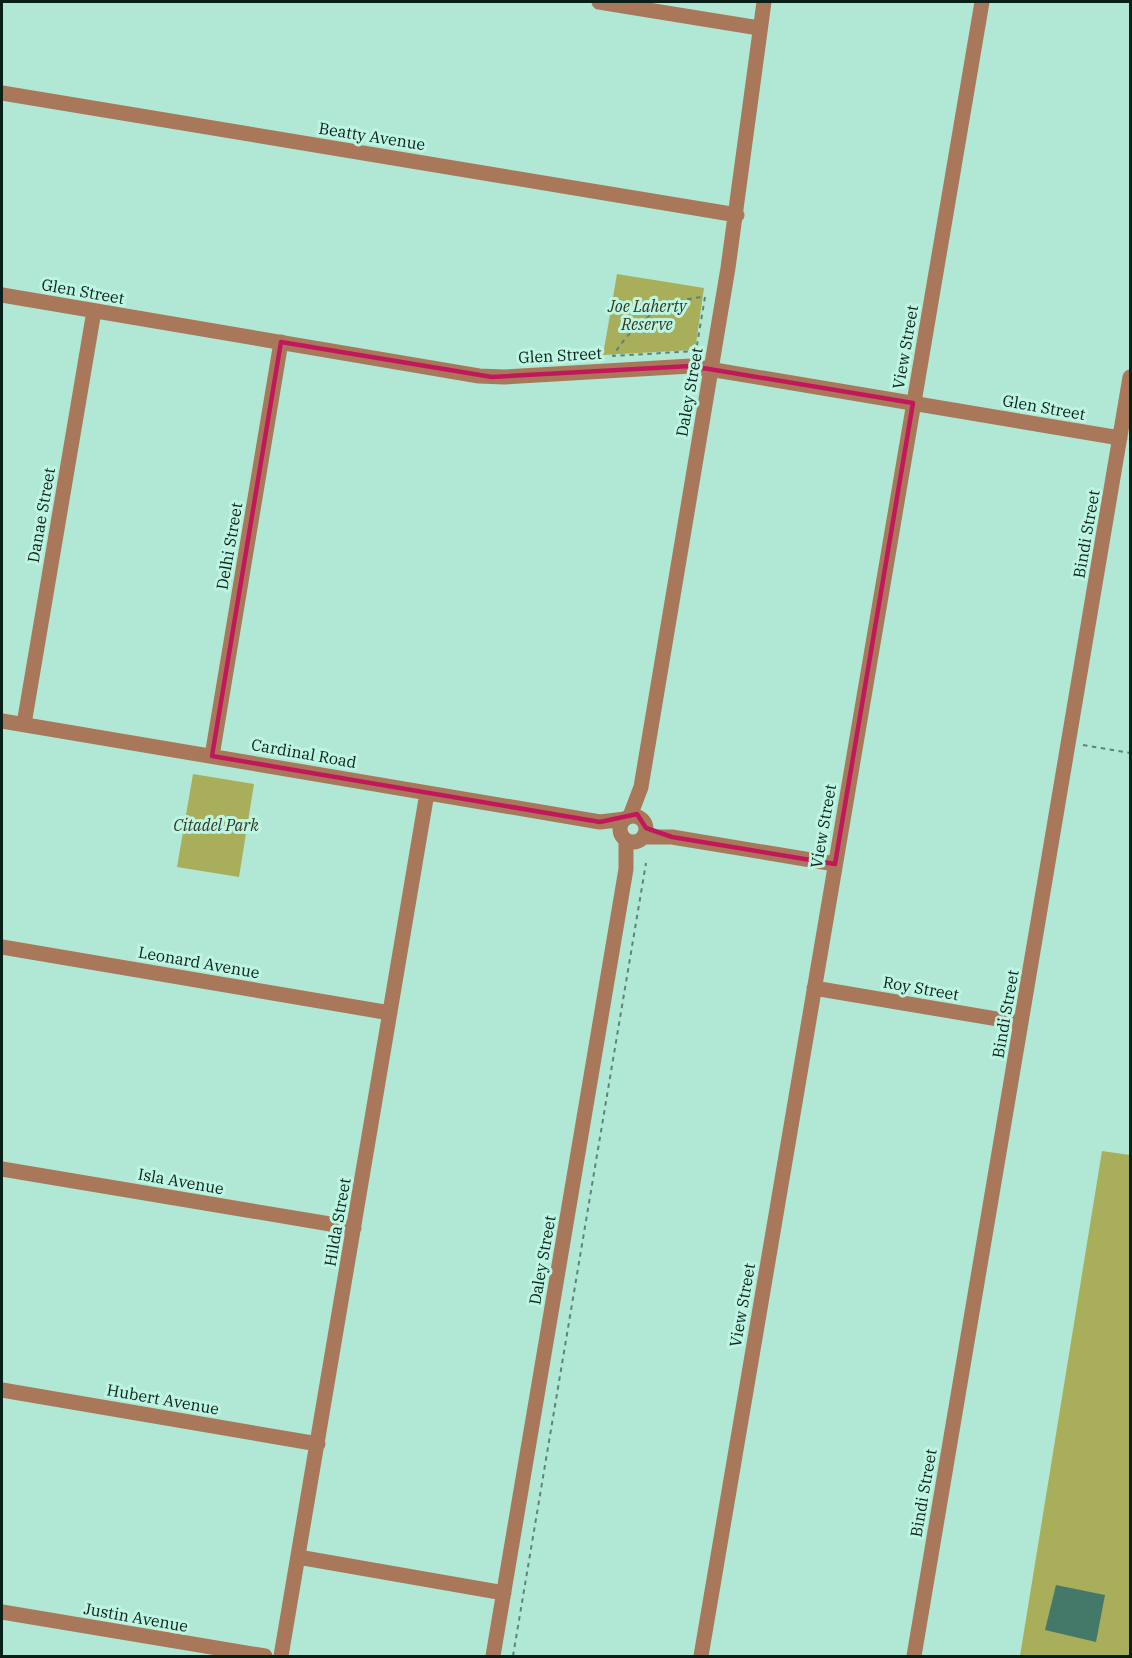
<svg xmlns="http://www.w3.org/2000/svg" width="1132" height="1658" font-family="'IBM Plex Serif',serif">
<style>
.green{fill:#a9ae5b}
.building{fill:#447969}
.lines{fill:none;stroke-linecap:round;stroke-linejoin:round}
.path{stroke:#5d8477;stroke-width:2;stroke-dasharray:4.5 4.5;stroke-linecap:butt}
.minor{stroke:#a9785b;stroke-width:15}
.marked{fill:none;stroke:#c2185b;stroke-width:4.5;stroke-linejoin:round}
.labels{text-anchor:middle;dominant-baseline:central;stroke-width:6;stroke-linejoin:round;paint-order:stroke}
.street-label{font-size:16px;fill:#092019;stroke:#bdf5e2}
.park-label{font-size:16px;font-style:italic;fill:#33351d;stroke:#bdf5e2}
</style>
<rect width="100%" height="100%" fill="#b0e8d5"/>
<path class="green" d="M 617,274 L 704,288 L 696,344 L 692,350 L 603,355 Z
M 193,774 L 254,784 L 239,877 L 177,867 Z
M 1102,1151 L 1130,1155 L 1130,1656 L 1020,1656 Z"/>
<path class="building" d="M 1056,1585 L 1105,1595 L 1096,1642 L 1045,1630 Z"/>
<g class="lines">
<path class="path" d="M 705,297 L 696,351 L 613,356 C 634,322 664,299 705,297 Z
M 1083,745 L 1130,753
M 513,1656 L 646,863"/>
<path class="minor" d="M 599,2 L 759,28
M 2,93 L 737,215
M 2,295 L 479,376 L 504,377 L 691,366 L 1120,438
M 2,721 L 600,822 L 625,819
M 24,724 L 94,311
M 212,756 L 281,342
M 630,816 L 641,787 L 728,268 L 764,2
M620 829a13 13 0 1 1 26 0a13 13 0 1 1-26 0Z
M 644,837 L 672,837 L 835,864
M 2,947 L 390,1013
M 814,988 L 1021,1023
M 2,1169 L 354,1228
M 2,1390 L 318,1444
M 298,1557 L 504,1593
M 2,1612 L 265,1656
M 281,1656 L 427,793
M 493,1656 L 626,869 L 626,840
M 701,1656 L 982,2
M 914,1656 L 1130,377"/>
</g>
<path class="marked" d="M 281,342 L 492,377 L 691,366 L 913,403 L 835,864 L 672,837 L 646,828 L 637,814 L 600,822 L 212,756 Z"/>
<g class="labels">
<g class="street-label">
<text transform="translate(372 136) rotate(9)">Beatty Avenue</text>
<text transform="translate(83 291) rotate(10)">Glen Street</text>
<text transform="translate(905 347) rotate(-80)">View Street</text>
<text transform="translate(560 355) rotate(-3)">Glen Street</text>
<text transform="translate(689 392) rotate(-80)">Daley Street</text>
<text transform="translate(1044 407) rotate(10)">Glen Street</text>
<text transform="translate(41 515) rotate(-80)">Danae Street</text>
<text transform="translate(1086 534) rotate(-80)">Bindi Street</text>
<text transform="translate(229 546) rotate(-80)">Delhi Street</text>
<text transform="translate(304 753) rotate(10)">Cardinal Road</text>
<text transform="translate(823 826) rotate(-80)">View Street</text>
<text transform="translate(199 962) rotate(10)">Leonard Avenue</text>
<text transform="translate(921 988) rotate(10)">Roy Street</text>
<text transform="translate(1005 1014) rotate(-80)">Bindi Street</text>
<text transform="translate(181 1181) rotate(10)">Isla Avenue</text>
<text transform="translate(337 1222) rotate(-80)">Hilda Street</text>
<text transform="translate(542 1260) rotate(-80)">Daley Street</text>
<text transform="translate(742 1305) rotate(-80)">View Street</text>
<text transform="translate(163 1399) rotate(10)">Hubert Avenue</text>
<text transform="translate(923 1493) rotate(-80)">Bindi Street</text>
<text transform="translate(136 1617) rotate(10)">Justin Avenue</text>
</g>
<g class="park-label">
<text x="647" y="306">Joe Laherty<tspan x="647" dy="18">Reserve</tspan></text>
<text x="216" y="825">Citadel Park</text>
</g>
</g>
<rect width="1132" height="1658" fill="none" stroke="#092019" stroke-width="6"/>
</svg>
